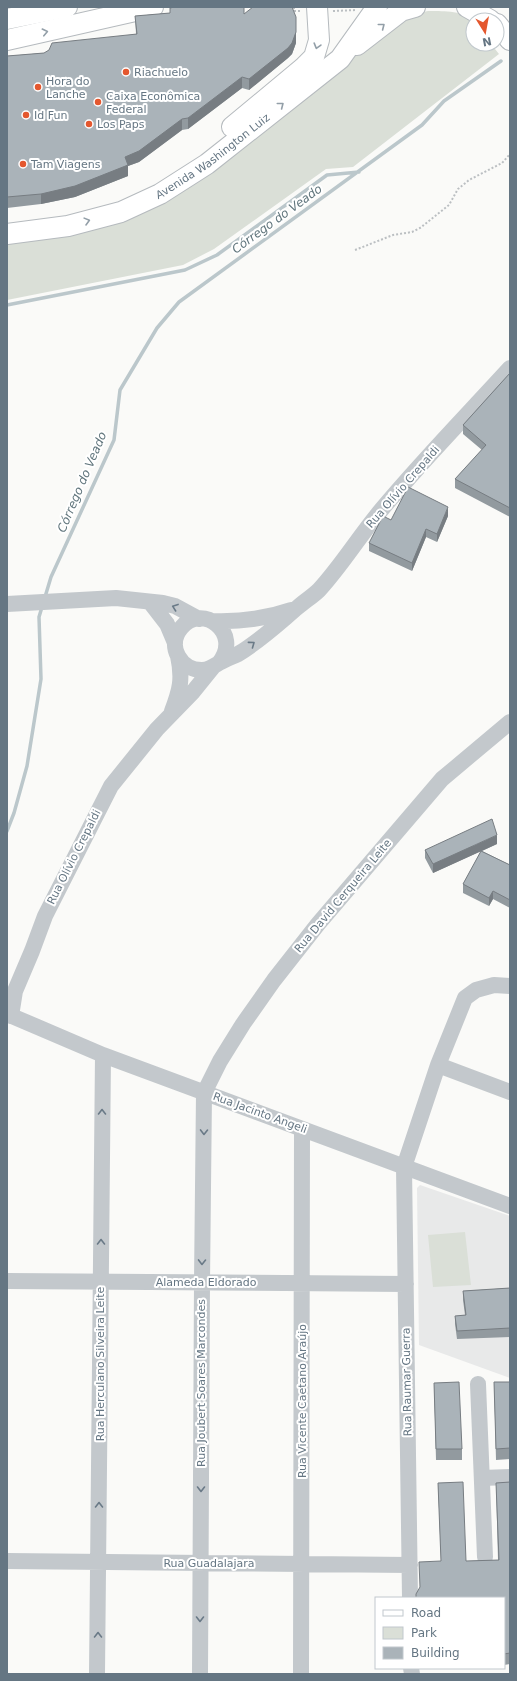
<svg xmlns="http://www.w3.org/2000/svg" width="517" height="1681" font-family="'DejaVu Sans',sans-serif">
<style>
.built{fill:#e8e9e9}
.green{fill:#dadfd7}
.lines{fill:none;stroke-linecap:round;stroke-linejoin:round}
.stream{stroke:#bbc7cb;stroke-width:3.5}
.major-casing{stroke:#b5babe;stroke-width:22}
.path{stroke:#bbbfc2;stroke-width:2;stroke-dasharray:2 2;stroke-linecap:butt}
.minor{stroke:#c3c8cc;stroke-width:16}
.major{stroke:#fff;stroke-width:20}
.wall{fill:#929a9f}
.shaded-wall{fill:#777d82}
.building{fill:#aab3b9;stroke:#777d82}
.oneway{stroke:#939fa8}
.oneway2{stroke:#6a7a87}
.poi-dot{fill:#e4572e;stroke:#fff;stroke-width:1.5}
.labels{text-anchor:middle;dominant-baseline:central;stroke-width:4;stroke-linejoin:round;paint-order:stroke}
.poi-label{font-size:11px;fill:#657683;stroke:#fff;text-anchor:start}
.street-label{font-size:11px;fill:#657683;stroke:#fff}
.water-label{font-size:12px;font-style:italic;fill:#60757c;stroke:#fff}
</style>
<rect width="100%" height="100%" fill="#fafaf8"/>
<path class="built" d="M 420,1185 L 510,1216 L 510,1378 L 419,1345 L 417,1188 Z"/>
<path class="green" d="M 428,11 C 438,11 469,10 473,22 C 475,28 473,38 473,44 L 491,44 L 499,54 L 353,167 L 326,169 L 214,249 L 183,265 L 7,300 L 7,240 L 123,219 L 402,16 Z
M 465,1232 L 471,1285 L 433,1287 L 428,1235 Z"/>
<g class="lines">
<path class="stream" d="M 7,305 L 185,270 L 217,255 L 327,175 L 359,172
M 45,597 L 51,577 L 114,440 L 120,390 L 157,328 L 179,302 L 422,125 L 444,101 L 501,61
M 7,831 L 14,813 L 27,766 L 41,679 L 39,617 L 42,607"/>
<defs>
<g id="major">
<path d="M 467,7 L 490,20"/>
<path d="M 7,19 L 67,7"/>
<path d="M 497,24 L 510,40"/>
<path d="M 7,40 L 153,7"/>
<path d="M 357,45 L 401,11 L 415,7"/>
<path d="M 232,127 L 303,68 L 314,57 L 319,40 L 317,7"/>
<path id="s1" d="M 7,234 L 68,226 L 121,212 L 160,194 L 207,164 L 340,59 L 377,7"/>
</g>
</defs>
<use href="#major" class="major-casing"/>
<path class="path" d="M 294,7 L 294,11 L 302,11
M 333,11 L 356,10
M 355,250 L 393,235 L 412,232 L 420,228 L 449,205 L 458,189 L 469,180 L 502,163 L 510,154"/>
<path class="minor" d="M 150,602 L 167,624 L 175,643
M 7,604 L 116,598 L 163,603 L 175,606 L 199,619
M 212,621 C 240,622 265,619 291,610
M 219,663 C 243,633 202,602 181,628 C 166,646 181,671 203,670 C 210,669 214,666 219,663 C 226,659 232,657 238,654 C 260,641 279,623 298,607 C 305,601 313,596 319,590 C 342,565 360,535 382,509 C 423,460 467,415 510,368
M 172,711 C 180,690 183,679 178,656
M 7,1014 L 103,1055 L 510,1206
M 11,1016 L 15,991 L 32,951 L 45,916 L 111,786 L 157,729 L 192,693 L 213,667
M 438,1065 L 510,1092
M 7,1281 L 406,1284
M 478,1384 L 485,1557
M 482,1478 L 510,1477
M 7,1561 L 410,1565
M 410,1598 L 404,1167 L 438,1065 L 465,998 L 476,990 L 494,985 L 510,986
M 411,1668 L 412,1674
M 97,1674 L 103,1055
M 200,1674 L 202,1282 L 204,1093 L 220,1061 L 243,1024 L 274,980 L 318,924 L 442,779 L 510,722
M 301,1674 L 302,1129"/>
<use href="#major" class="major"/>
</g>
<path class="wall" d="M 170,8 L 244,14 L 296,43 L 292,54 L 288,58 L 249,90 L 242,88 L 188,129 L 182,130 L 139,162 L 128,166 L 128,176 L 75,197 L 41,204 L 7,208 L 7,56 L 44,53 L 136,34 L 135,16 L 170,13 Z
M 510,373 L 510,517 L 455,488 L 455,479 L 482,450 L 463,434 L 463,425 Z
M 448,516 L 437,542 L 426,537 L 412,571 L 369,551 L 369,543 L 391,520 Z
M 497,844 L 482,851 L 510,865 L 510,908 L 493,899 L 489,906 L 463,893 L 463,884 L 481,851 L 433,873 L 425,858 L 425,850 Z
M 510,1288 L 510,1337 L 457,1339 L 455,1324 L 455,1316 L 465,1315 L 463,1300 L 463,1291 Z
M 494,1382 L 510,1382 L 510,1459 L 496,1460 Z
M 434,1383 L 462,1449 L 462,1460 L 436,1460 Z
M 510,1482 L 510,1664 L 504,1665 L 504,1598 L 441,1561 L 438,1483 L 466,1561 L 498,1560 L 496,1483 Z"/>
<path class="shaded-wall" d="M 296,32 L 296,43 L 292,54 L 288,58 L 249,90 L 249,79 Z
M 242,77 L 242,88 L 188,129 L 188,118 Z
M 182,119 L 182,130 L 139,162 L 128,166 L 128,176 L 75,197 L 41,204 L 41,194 L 125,157 Z
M 448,507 L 448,516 L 437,542 L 437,534 Z
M 426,529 L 426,537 L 412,571 L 412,563 Z
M 497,835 L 497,844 L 433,873 L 433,864 Z
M 493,891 L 493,899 L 489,906 L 489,898 Z"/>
<path class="building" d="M 175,7 L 244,7 L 244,14 L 253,7 L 292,7 L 296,17 L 296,32 L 292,43 L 288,48 L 249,79 L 242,77 L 188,118 L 182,119 L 139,151 L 125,157 L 128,165 L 75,186 L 41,194 L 7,197 L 7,56 L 44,53 L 49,50 L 52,43 L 137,34 L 135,16 L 170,13 L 170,8 Z
M 510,373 L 510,508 L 455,479 L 486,445 L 463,425 Z
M 408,487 L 448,507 L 437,534 L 426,529 L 412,563 L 369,543 L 383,516 L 391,520 Z
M 492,819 L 497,835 L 433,864 L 425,850 Z
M 481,851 L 510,865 L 510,900 L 493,891 L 489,898 L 463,884 Z
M 510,1288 L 510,1328 L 457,1331 L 455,1316 L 466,1315 L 463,1291 Z
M 459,1382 L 462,1449 L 436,1449 L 434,1383 Z
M 494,1382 L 510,1382 L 510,1448 L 496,1449 Z
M 463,1482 L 466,1561 L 499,1560 L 496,1483 L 510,1482 L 510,1653 L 504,1654 L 504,1598 L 416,1598 L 416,1594 L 420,1587 L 419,1562 L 441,1561 L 438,1483 Z"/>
<defs><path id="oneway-chevron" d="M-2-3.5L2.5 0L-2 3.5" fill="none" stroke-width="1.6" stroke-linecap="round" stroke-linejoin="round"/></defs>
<g class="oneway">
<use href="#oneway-chevron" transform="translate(382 26) rotate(-38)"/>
<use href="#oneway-chevron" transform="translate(45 32) rotate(-13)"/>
<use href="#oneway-chevron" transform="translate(317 46) rotate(106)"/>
<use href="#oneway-chevron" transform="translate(281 105) rotate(-38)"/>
<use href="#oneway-chevron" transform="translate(87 221) rotate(-15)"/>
</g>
<g class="oneway2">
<use href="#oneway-chevron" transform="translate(175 607) rotate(-160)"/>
<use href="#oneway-chevron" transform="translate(252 644) rotate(-36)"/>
<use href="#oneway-chevron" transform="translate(102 1112) rotate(-90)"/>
<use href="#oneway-chevron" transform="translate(204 1132) rotate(91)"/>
<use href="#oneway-chevron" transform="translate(101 1242) rotate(-90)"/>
<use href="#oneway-chevron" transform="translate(202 1262) rotate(91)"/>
<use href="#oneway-chevron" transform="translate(201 1489) rotate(90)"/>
<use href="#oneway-chevron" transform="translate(99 1505) rotate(-90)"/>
<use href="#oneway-chevron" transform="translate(200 1619) rotate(90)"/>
<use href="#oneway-chevron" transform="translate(98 1635) rotate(-90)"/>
</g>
<g class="poi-dot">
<circle cx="126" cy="72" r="4"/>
<circle cx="38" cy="87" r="4"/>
<circle cx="98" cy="102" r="4"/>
<circle cx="26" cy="115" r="4"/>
<circle cx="89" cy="124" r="4"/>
<circle cx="23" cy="164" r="4"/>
</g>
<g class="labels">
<g class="poi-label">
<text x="134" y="72">Riachuelo</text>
<text x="46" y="81">Hora do<tspan x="46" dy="13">Lanche</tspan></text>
<text x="106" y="96">Caixa Econômica<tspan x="106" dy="13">Federal</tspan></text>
<text x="34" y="115">Id Fun</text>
<text x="97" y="124">Los Paps</text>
<text x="31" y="164">Tam Viagens</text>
</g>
<g class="street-label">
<text stroke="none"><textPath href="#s1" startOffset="224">Avenida Washington Luiz</textPath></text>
<text transform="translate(403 487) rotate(-49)">Rua Olívio Crepaldi</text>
<text transform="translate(74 857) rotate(-63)">Rua Olívio Crepaldi</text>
<text transform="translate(343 896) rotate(-50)">Rua David Cerqueira Leite</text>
<text transform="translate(260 1113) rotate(20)">Rua Jacinto Angeli</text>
<text x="206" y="1282">Alameda Eldorado</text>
<text transform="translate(100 1364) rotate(-90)">Rua Herculano Silveira Leite</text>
<text transform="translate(407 1382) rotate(-91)">Rua Raumar Guerra</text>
<text transform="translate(201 1383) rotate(-90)">Rua Joubert Soares Marcondes</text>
<text transform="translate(302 1401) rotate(-90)">Rua Vicente Caetano Araújo</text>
<text x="209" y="1563">Rua Guadalajara</text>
</g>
<g class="water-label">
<text transform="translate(277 219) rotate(-36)">Córrego do Veado</text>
<text transform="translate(82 482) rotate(-67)">Córrego do Veado</text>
</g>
</g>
<rect width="517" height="1681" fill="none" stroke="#657683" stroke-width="16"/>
<rect x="375" y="1597" width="130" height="72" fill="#ffffff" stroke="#c1c8cd"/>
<rect x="383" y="1610" width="20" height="6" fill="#ffffff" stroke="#c1c8cd"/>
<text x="411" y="1617" font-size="12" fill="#657683">Road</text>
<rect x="383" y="1627" width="20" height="12" fill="#dadfd7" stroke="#c1c8cd"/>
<text x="411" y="1637" font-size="12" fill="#657683">Park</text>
<rect x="383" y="1647" width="20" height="12" fill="#aab3b9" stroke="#c1c8cd"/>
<text x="411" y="1657" font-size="12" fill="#657683">Building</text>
<g transform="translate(485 32) rotate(169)"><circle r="19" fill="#ffffff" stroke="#c1c8cd"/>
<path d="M0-3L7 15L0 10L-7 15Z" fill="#e4572e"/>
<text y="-6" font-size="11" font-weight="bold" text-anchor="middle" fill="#657683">N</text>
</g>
</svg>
